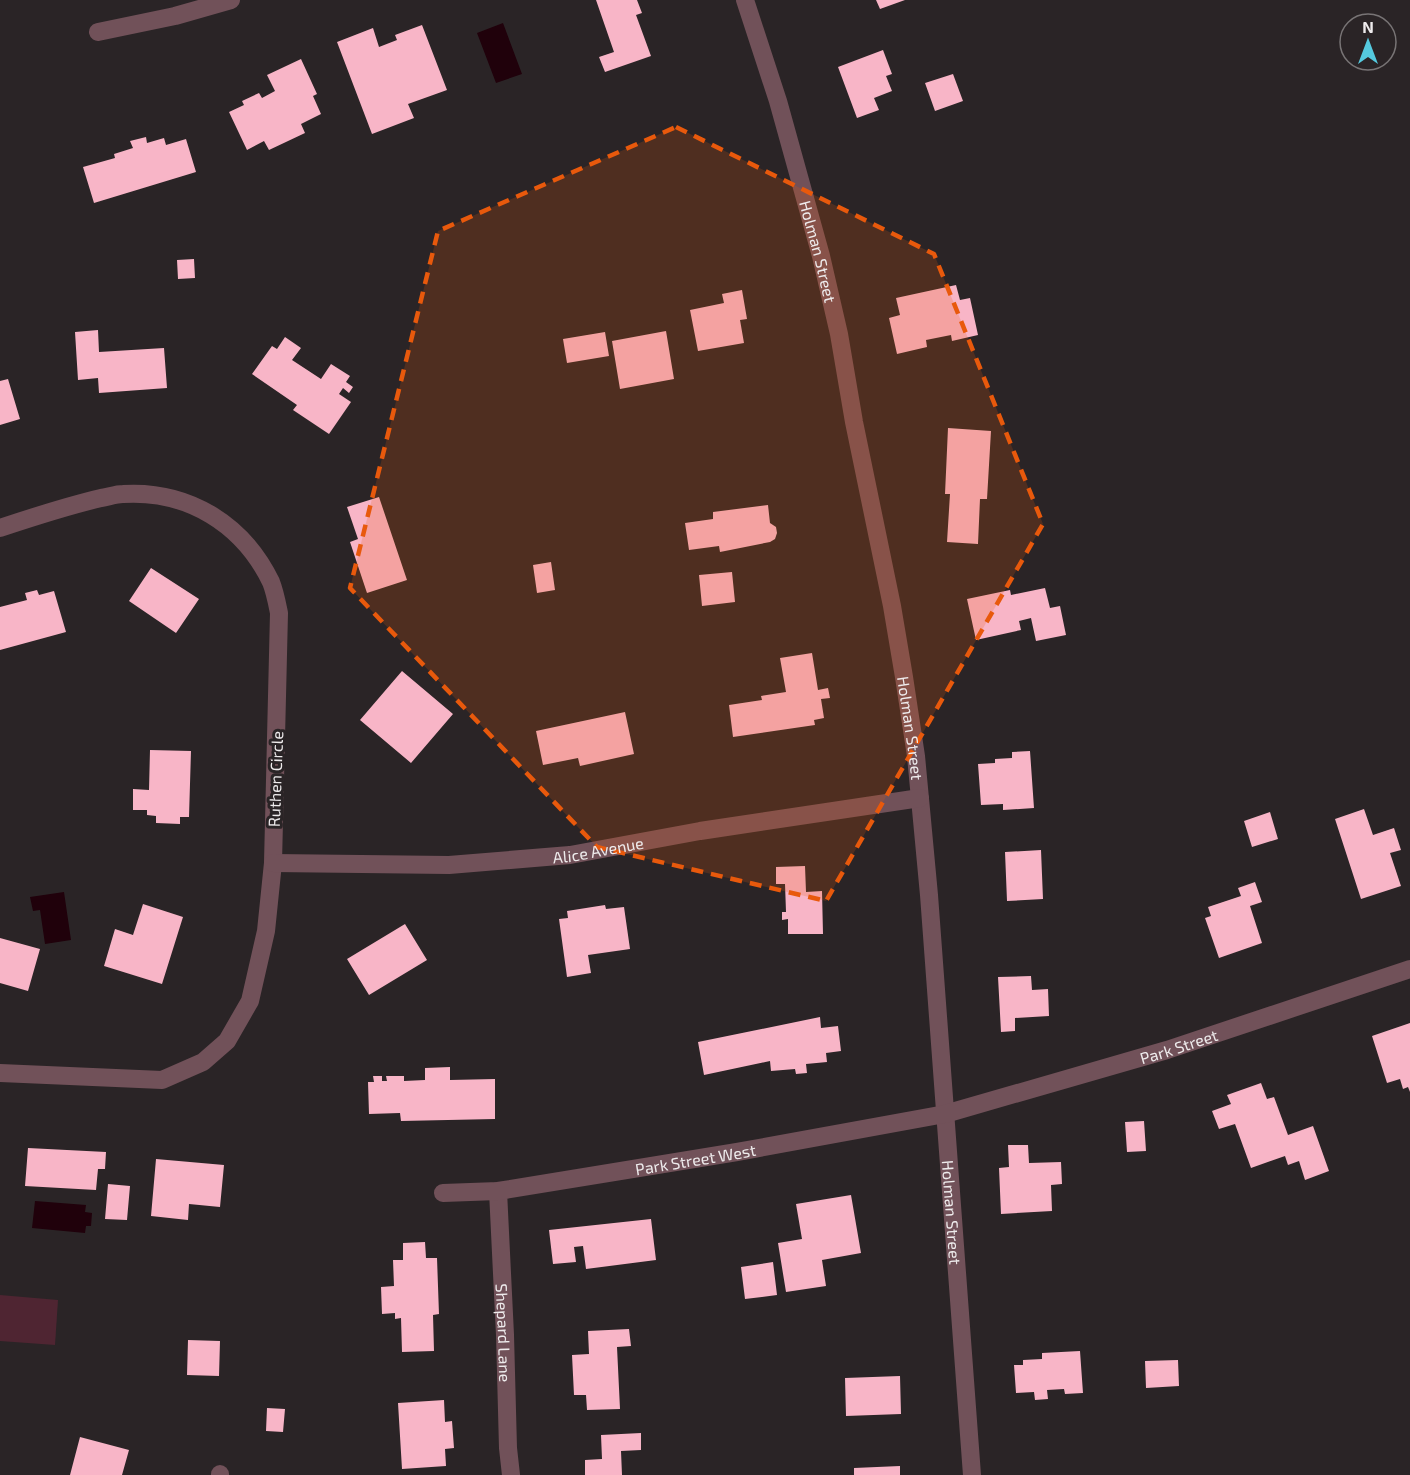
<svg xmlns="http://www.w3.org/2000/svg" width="1410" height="1475" font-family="'Exo 2',sans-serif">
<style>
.green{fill:#4f2532}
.water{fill:#20010b}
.building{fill:#f8b5c7}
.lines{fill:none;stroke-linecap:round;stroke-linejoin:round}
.street{stroke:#715159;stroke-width:18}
.marked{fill:#e8590c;fill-opacity:0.2;stroke:#e8590c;stroke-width:4.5;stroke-dasharray:12 8;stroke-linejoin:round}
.labels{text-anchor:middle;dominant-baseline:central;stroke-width:6;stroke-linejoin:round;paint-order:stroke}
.street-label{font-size:16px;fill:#eeebec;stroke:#2a2426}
</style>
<rect width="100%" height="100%" fill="#2a2426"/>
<path class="green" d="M 0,1295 L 58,1300 L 55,1345 L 0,1341 Z"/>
<path class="water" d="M 503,23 L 522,74 L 496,83 L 477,33 Z
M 64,892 L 71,940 L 45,944 L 40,910 L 33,911 L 30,897 Z
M 35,1201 L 86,1205 L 85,1212 L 92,1213 L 91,1226 L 86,1226 L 85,1233 L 32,1228 Z"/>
<path class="building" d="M 596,0 L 637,0 L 642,13 L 636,15 L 651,56 L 605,72 L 599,57 L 614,52 Z
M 876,0 L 905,0 L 880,9 Z
M 422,25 L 447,90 L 408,104 L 414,118 L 372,134 L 337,42 L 373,28 L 379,47 L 397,40 L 395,35 Z
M 883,50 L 892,74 L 886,76 L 892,91 L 874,98 L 879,110 L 857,118 L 838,67 Z
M 301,59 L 317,94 L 313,96 L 321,114 L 301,124 L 305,133 L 269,150 L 264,141 L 247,150 L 229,112 L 244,105 L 242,101 L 259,93 L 262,98 L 275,91 L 267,75 Z
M 953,74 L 963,101 L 935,111 L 925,83 Z
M 146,137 L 147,143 L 164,138 L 166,145 L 186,139 L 196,172 L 94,203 L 83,167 L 115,158 L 114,154 L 133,148 L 130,141 Z
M 194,259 L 195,278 L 178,279 L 177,260 Z
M 956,285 L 960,300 L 970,298 L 978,335 L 952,341 L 951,335 L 926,340 L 927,347 L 897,354 L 889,318 L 900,315 L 896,298 Z
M 742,290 L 747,319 L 740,320 L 744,343 L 698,351 L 690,310 L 724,303 L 722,294 Z
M 98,330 L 99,352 L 164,348 L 167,388 L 99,393 L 98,378 L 78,380 L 75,332 Z
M 666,331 L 674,379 L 620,389 L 612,341 Z
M 605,332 L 609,356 L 567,363 L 563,339 Z
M 285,337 L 301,348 L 292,360 L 321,379 L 331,364 L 350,376 L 346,382 L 353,387 L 349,393 L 343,388 L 339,394 L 351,402 L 329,434 L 293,410 L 297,405 L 252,374 L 272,346 L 277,349 Z
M 8,379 L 20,419 L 0,425 L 0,381 Z
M 948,428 L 991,431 L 987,499 L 980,499 L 978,544 L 947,542 L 950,494 L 945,494 Z
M 379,497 L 407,580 L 367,593 L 350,542 L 358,539 L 347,507 Z
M 768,505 L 770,523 L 776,527 L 777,533 L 775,539 L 770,542 L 720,552 L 719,546 L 689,550 L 685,523 L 713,519 L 713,512 Z
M 551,562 L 555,590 L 537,593 L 533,565 Z
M 151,568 L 199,599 L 176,633 L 129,601 Z
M 732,572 L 735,602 L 702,606 L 699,575 Z
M 1045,588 L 1050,608 L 1060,606 L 1066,635 L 1036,641 L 1031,618 L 1019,621 L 1021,630 L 976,640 L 967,599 L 1010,590 L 1011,595 Z
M 37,590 L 39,595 L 54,591 L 66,632 L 0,650 L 0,607 L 27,600 L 25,593 Z
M 812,653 L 818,690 L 828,688 L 830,698 L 821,699 L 824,718 L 814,720 L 815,725 L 733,737 L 729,705 L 762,700 L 761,696 L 786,692 L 780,658 Z
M 402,671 L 453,714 L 411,763 L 360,720 Z
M 625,712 L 634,754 L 580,766 L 578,758 L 543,765 L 536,731 Z
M 150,750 L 191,751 L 189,817 L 180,817 L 180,824 L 156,823 L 156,816 L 147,815 L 147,810 L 133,810 L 133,789 L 149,790 Z
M 1030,751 L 1034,808 L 1003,810 L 1003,804 L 981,805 L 978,764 L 995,763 L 995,759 L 1012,758 L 1012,752 Z
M 1364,809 L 1373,835 L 1394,828 L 1401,850 L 1390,853 L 1401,886 L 1361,899 L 1335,819 Z
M 1270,812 L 1278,839 L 1252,847 L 1244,821 Z
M 1041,850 L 1043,899 L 1007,901 L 1005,852 Z
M 805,866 L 806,892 L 822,891 L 823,934 L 788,934 L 788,919 L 782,920 L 782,912 L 786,912 L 785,884 L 776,884 L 776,867 Z
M 1255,882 L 1262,902 L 1250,906 L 1262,943 L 1219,958 L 1205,918 L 1211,916 L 1208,907 L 1241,896 L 1238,888 Z
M 143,904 L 183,917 L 162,984 L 104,966 L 115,929 L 133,935 Z
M 605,905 L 606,909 L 624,907 L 630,949 L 588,955 L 591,973 L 567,977 L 559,919 L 568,918 L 567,911 Z
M 405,924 L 427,960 L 369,995 L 347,959 Z
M 0,938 L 40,949 L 28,991 L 0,983 Z
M 1031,976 L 1032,990 L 1048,989 L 1049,1016 L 1015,1018 L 1015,1031 L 1001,1032 L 998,977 Z
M 820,1017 L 821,1028 L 838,1026 L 841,1051 L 826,1053 L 827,1062 L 806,1064 L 807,1073 L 796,1074 L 795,1069 L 771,1071 L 770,1061 L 704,1075 L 698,1042 Z
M 1410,1023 L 1410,1092 L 1408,1087 L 1403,1089 L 1400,1079 L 1387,1083 L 1372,1036 Z
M 450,1067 L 450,1080 L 495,1079 L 495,1119 L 401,1121 L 400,1113 L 369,1114 L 368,1082 L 374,1082 L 373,1076 L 382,1076 L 382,1081 L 387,1081 L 386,1076 L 404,1076 L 404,1081 L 425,1080 L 425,1068 Z
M 1261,1083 L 1267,1099 L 1274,1097 L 1288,1135 L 1313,1126 L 1329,1171 L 1305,1180 L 1299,1161 L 1288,1165 L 1285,1156 L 1251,1168 L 1235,1124 L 1219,1129 L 1212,1111 L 1231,1104 L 1227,1095 Z
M 1144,1121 L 1146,1151 L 1127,1152 L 1125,1122 Z
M 1008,1145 L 1028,1145 L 1029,1163 L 1061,1162 L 1062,1184 L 1051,1185 L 1052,1211 L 1001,1214 L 999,1168 L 1009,1167 Z
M 28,1148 L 106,1152 L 105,1169 L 98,1169 L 96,1190 L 25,1186 Z
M 156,1159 L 224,1165 L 220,1207 L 189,1204 L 188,1220 L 151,1216 Z
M 108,1184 L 130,1186 L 127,1220 L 105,1219 Z
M 851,1195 L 861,1253 L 822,1260 L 826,1286 L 786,1292 L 778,1243 L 802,1239 L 796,1204 Z
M 651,1219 L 656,1260 L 586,1269 L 583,1246 L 574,1247 L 576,1262 L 553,1264 L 549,1230 Z
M 425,1242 L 426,1258 L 437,1258 L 439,1314 L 433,1315 L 434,1351 L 402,1352 L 401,1318 L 395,1319 L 395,1313 L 382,1314 L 381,1287 L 394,1286 L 393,1260 L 403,1260 L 403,1243 Z
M 773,1262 L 777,1295 L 745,1299 L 741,1267 Z
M 629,1329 L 631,1346 L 617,1347 L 620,1409 L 587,1410 L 586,1395 L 574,1395 L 572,1355 L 589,1354 L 588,1331 Z
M 188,1340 L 220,1341 L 219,1376 L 187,1375 Z
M 1080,1351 L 1083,1393 L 1065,1394 L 1064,1389 L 1047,1390 L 1048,1399 L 1035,1400 L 1034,1392 L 1016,1393 L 1014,1365 L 1023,1365 L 1023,1360 L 1042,1359 L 1042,1353 Z
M 1178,1360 L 1179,1386 L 1146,1388 L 1145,1361 Z
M 900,1376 L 901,1414 L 846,1416 L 845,1378 Z
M 444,1400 L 445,1422 L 452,1421 L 454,1448 L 445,1449 L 446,1466 L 402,1469 L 398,1403 Z
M 267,1408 L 285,1409 L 283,1432 L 266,1431 Z
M 641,1433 L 641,1450 L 621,1451 L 622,1475 L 585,1475 L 585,1460 L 602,1459 L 601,1435 Z
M 80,1437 L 129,1450 L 122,1475 L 70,1475 Z
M 900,1466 L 900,1475 L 854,1475 L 854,1468 Z"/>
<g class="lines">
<g class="street">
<path id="s1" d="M 745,0 L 778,101 L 821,256 L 839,334 L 854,422 L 892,606 L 904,677 L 916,756 L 929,895 L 972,1475"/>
<path d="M 98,32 L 175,16 L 231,0"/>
<path d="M 0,528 C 33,517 67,506 101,498 C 108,497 116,494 123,494 C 188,490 243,524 271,582 C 275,592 277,603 279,613 L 273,863 L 266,931 L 250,1001 L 227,1041 L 203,1062 L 162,1080 L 0,1073"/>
<path id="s2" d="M 273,863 L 449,865 L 570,855 L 700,831 L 920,798"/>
<path id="s3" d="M 498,1191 L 505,1335 L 508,1448 L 511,1475"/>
<path id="s4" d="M 443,1193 L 498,1191 L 737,1152 L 945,1114 L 1167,1050 L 1410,969"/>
<path d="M 220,1475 L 220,1474"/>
</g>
</g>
<path class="marked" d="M 676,127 L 934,254 L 1043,524 L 826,901 L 597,847 L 350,588 L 438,231 Z"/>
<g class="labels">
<g class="street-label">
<text stroke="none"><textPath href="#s1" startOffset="262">Holman Street</textPath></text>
<text stroke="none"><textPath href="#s1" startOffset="748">Holman Street</textPath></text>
<text transform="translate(275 779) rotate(-88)">Ruthen Circle</text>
<text stroke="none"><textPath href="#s2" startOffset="326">Alice Avenue</textPath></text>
<text stroke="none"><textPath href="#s4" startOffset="752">Park Street</textPath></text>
<text stroke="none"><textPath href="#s4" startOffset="255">Park Street West</textPath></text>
<text stroke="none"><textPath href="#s1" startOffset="1234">Holman Street</textPath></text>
<text stroke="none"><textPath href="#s3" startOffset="142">Shepard Lane</textPath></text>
</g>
</g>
<g transform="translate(1368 42)"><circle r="28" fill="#2a2426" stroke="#787475" stroke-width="1.5"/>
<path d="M0-4.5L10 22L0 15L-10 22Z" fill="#55cadf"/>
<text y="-9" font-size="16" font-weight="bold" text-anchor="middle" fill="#eeebec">N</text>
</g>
</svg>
